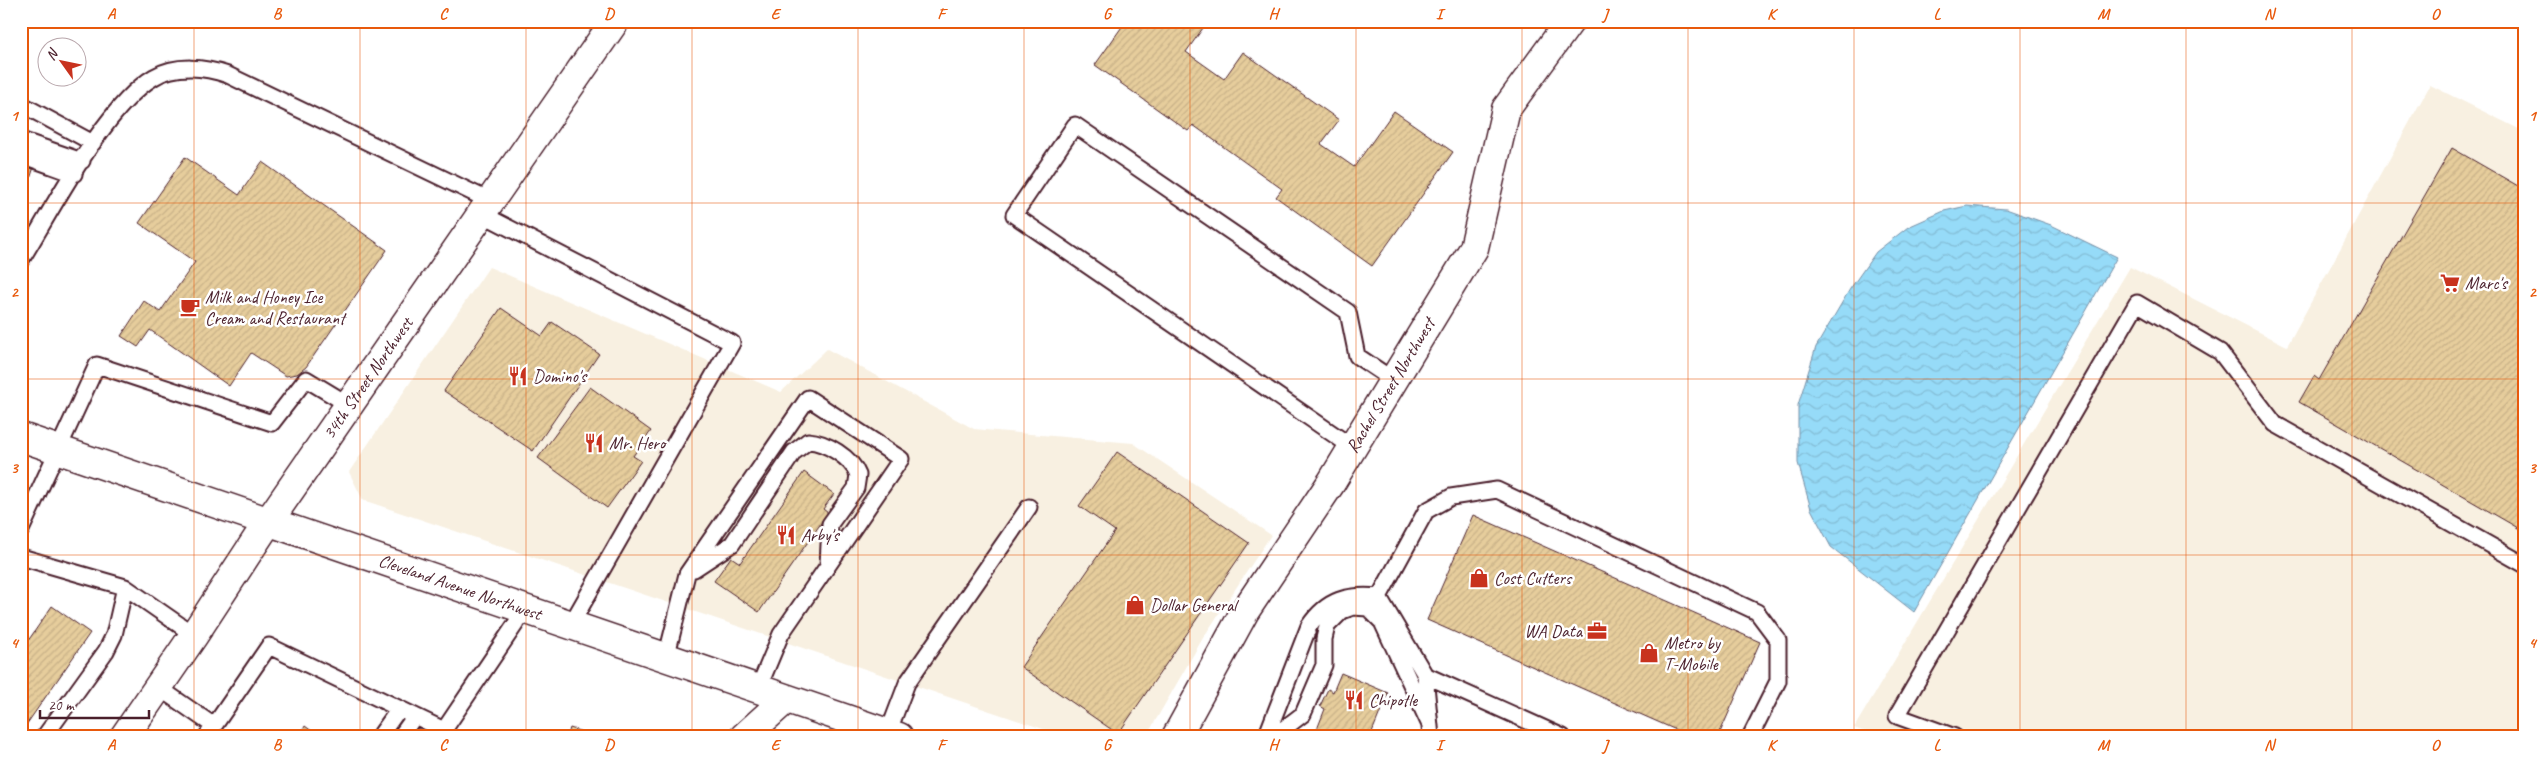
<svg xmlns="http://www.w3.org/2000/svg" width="2546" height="758" font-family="Caveat,sans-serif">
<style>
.built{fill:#f8f0e1}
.water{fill:url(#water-waves);stroke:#7890a6}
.building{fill:url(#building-hatch);stroke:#4a1f2b}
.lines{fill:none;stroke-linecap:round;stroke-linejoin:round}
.service-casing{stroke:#4a1f2b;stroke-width:19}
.minor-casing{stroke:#4a1f2b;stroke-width:31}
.tertiary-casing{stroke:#4a1f2b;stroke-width:31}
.primary-casing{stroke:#4a1f2b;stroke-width:31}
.service{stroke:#fff;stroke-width:15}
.minor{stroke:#fff;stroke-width:28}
.tertiary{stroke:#fff;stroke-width:28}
.primary{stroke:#fff;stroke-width:28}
.grid{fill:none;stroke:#e8590c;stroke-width:1;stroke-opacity:0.55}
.labels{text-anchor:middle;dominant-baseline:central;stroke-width:5;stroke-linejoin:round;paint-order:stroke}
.poi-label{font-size:18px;fill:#4a1f2b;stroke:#fff;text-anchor:start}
.street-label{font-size:18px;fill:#4a1f2b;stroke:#fff}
.neatline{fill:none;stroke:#e8590c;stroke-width:2}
.grid-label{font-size:16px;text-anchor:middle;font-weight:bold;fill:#e8590c}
</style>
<defs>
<pattern id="water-waves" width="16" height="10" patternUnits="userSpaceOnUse" patternTransform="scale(1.25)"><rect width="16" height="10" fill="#96dbf8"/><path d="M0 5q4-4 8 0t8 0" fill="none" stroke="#83bcd5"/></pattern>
<pattern id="building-hatch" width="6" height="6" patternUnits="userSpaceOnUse" patternTransform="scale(1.25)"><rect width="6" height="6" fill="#e6cd9c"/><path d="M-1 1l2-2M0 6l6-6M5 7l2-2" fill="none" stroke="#c7b087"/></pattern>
</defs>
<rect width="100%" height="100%" fill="#fff"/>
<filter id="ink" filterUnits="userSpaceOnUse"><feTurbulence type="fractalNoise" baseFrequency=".02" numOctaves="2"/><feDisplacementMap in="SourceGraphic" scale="10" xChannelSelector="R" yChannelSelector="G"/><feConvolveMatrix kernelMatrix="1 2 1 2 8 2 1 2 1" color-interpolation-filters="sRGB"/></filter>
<g filter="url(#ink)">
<path class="built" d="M 2430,85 L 2525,132 L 2525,737 L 1881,737 L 1854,728 L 2130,267 L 2287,346 Z
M 489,267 L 781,392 L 827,349 L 974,429 L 1133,443 L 1271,535 L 1203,638 L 1146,737 L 1067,737 L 363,500 L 349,472 Z"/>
<path class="water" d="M 1967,206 L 2006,209 L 2051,225 L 2117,257 L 1914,612 L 1831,547 L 1811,509 L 1798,463 L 1798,405 L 1816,347 L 1850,289 L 1876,252 L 1908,227 L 1944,211 Z"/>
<path class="building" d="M 1126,21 L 1208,21 L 1186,52 L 1224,79 L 1243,52 L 1339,120 L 1321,144 L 1354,167 L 1394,111 L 1453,152 L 1372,266 L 1276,197 L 1282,189 L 1193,125 L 1188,131 L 1095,65 Z
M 2452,148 L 2525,190 L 2525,532 L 2299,402 L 2314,376 L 2319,380 Z
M 185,157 L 239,195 L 262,162 L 387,250 L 306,367 L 297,374 L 286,376 L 251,353 L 229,386 L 150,330 L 138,347 L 121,336 L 144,301 L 160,312 L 195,262 L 139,223 Z
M 21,163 L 34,167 L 21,206 Z
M 501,308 L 542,336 L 552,322 L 599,354 L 533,451 L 444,391 Z
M 590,387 L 651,431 L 633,456 L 641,461 L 607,508 L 538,458 Z
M 1117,452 L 1249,543 L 1118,734 L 1021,667 L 1115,531 L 1079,506 Z
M 804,472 L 834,494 L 823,509 L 828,513 L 759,612 L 714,581 L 731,557 L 740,563 Z
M 1473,515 L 1760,642 L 1718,737 L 1692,737 L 1427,620 Z
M 52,606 L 90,633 L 24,728 L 21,726 L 21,651 Z
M 1341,673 L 1388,693 L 1370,737 L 1314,737 L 1325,709 L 1320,706 L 1328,689 L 1333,692 Z
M 305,726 L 320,737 L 299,737 Z
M 570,728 L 598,737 L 567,737 Z"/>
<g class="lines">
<defs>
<path id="service" d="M 21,104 L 93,143
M 21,140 L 82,161
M 21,155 L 74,174
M 482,214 L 732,343 L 570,626
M 21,260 C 52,210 105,106 154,77 C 176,64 205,67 228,75 L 490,201
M 1352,447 L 1014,215 L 1075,125 L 1348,312 L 1357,356 L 1393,380
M 21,530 L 97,365 L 272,423 L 306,379 L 349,405
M 21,557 L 125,587 L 194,635
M 694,569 L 732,544 L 794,452 L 808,441 C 826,442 852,458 858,475 L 856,488 L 830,524 L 828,565
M 1379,597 L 1426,511 L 1451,497 L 1497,490 L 1757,612 L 1778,640 L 1778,681 L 1750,737
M 666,658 L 687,574 L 808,398 L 901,459 L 781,634 L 758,689
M 158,687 L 214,726 L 206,737
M 214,726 L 269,646 L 444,730 L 525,610
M 888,733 L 907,683 L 1029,507
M 44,737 L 106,651 L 114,635 L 125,587
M 379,737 L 399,709
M 400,737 L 415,716
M 1266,737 L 1309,626 C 1327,599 1348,594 1379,597 L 1425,675
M 1273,737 L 1303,714 L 1324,665 L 1324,639 L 1327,626 L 1342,611 L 1353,607 L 1368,608 L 1382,622 L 1429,723
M 1431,737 L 1425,675 L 1563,737
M 1955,737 L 1897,716 L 2137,303 L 2220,352 L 2275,424 L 2525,565"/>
<g id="minor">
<path d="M 124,737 L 194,635 L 268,522"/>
<path d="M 744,737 L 786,699"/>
<path id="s1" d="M 1176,737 L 1245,611 L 1331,483 L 1474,248 L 1506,109 L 1570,21"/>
</g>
<g id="tertiary">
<path id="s2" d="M 268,522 L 615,21"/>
</g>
<g id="primary">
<path id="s3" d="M 21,437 L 899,737"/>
</g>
</defs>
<use href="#service" class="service-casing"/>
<use href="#minor" class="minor-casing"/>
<use href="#tertiary" class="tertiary-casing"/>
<use href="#primary" class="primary-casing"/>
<use href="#service" class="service"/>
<use href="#minor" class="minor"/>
<use href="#tertiary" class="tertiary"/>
<use href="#primary" class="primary"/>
</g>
</g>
<path class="grid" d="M 194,21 L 194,737M 360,21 L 360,737M 526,21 L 526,737M 692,21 L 692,737M 858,21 L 858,737M 1024,21 L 1024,737M 1190,21 L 1190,737M 1356,21 L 1356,737M 1522,21 L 1522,737M 1688,21 L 1688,737M 1854,21 L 1854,737M 2020,21 L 2020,737M 2186,21 L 2186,737M 2352,21 L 2352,737M 21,203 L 2525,203M 21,379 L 2525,379M 21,555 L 2525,555"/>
<defs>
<symbol id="supermarket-bare" viewBox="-9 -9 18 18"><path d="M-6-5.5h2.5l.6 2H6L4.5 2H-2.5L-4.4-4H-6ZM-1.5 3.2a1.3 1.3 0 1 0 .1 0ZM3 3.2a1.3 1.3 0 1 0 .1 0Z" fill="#c8321e" stroke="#fff" stroke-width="2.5" paint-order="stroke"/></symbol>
<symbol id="cafe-bare" viewBox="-9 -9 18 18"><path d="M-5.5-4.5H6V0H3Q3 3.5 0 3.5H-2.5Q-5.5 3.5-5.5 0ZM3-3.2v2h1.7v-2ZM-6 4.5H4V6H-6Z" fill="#c8321e" stroke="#fff" stroke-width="2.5" paint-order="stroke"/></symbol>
<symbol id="restaurant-bare" viewBox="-9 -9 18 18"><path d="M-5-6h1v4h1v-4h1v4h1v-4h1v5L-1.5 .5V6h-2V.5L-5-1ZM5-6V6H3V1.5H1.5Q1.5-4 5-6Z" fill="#c8321e" stroke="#fff" stroke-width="2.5" paint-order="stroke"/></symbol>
<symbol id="shop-bare" viewBox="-9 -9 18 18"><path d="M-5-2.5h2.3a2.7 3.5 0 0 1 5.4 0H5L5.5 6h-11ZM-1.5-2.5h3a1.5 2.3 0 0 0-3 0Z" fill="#c8321e" stroke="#fff" stroke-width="2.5" paint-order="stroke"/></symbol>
<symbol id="office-bare" viewBox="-9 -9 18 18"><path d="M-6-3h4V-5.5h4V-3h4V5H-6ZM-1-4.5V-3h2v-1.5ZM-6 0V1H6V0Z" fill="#c8321e" stroke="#fff" stroke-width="2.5" paint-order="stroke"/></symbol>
</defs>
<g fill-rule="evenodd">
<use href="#supermarket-bare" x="2436" y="269" width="28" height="28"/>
<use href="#cafe-bare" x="176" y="293" width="28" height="28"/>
<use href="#restaurant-bare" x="504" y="362" width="28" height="28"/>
<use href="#restaurant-bare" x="580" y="429" width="28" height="28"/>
<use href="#restaurant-bare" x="772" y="521" width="28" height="28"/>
<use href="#shop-bare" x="1465" y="564" width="28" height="28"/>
<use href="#shop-bare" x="1121" y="591" width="28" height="28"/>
<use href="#office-bare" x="1583" y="617" width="28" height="28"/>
<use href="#shop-bare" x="1635" y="639" width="28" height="28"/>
<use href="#restaurant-bare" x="1340" y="686" width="28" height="28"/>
</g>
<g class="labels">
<g class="poi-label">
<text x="2465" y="283">Marc's</text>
<text x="205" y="297">Milk and Honey Ice<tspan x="205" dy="21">Cream and Restaurant</tspan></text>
<text x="533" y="376">Domino's</text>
<text x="609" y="443">Mr. Hero</text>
<text x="801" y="535">Arby's</text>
<text x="1494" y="578">Cost Cutters</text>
<text x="1150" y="605">Dollar General</text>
<text x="1582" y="631" text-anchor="end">WA Data</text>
<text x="1664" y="643">Metro by<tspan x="1664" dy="21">T-Mobile</tspan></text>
<text x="1369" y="700">Chipotle</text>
</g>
<g class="street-label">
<text stroke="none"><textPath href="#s2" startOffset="175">34th Street Northwest</textPath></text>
<text stroke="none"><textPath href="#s1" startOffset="412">Rachel Street Northwest</textPath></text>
<text stroke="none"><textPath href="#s3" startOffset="464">Cleveland Avenue Northwest</textPath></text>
</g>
</g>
<rect width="2546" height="758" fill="none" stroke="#fff" stroke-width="55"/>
<g transform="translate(62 62) rotate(303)"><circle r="24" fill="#ffffff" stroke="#b7a5aa"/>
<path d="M0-4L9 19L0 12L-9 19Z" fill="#c8321e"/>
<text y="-8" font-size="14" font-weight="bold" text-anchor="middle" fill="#4a1f2b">N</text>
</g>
<path d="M40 710v8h109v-8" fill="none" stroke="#4a1f2b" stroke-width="2.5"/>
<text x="48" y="710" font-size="15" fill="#4a1f2b" stroke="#ffffff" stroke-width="4" paint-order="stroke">20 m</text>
<rect x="28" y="28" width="2490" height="702" class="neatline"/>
<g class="grid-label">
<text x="111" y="19">A</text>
<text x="277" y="19">B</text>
<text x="443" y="19">C</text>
<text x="609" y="19">D</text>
<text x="775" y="19">E</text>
<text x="941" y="19">F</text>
<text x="1107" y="19">G</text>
<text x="1273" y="19">H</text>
<text x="1439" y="19">I</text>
<text x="1605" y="19">J</text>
<text x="1771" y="19">K</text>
<text x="1937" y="19">L</text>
<text x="2103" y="19">M</text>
<text x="2269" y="19">N</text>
<text x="2435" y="19">O</text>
<text x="14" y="121">1</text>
<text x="2532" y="121">1</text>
<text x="14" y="297">2</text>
<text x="2532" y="297">2</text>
<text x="14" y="473">3</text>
<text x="2532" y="473">3</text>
<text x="14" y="648">4</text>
<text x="2532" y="648">4</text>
<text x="111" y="750">A</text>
<text x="277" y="750">B</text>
<text x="443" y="750">C</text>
<text x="609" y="750">D</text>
<text x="775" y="750">E</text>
<text x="941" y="750">F</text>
<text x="1107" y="750">G</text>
<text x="1273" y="750">H</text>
<text x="1439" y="750">I</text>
<text x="1605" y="750">J</text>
<text x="1771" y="750">K</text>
<text x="1937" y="750">L</text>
<text x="2103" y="750">M</text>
<text x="2269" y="750">N</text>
<text x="2435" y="750">O</text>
</g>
</svg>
